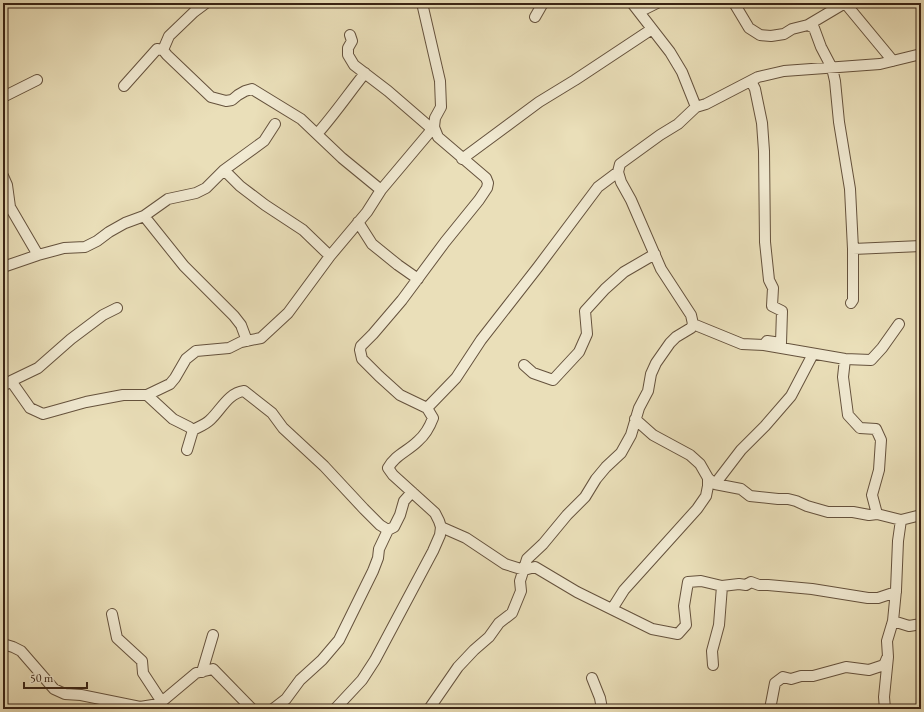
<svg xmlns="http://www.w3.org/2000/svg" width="924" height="712" font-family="'EB Garamond',serif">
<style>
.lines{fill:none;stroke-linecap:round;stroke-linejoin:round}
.minor-casing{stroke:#65523d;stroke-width:12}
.minor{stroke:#f1ead2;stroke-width:10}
</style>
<rect width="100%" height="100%" fill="#eadfb9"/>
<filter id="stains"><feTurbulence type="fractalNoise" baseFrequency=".005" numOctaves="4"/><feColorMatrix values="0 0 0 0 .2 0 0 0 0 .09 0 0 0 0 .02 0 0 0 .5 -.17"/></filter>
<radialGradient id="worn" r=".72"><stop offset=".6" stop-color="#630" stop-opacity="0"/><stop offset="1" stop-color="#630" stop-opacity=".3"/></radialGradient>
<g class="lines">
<defs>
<path id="minor" d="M 632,3 L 670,52 L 682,72 L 696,107
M 734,3 L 749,28 L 760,35 L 771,36 L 784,34 L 792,29 L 808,25 L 845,3
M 845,3 L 893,61
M 639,12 L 657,3
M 535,17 L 543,3
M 808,25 L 814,28 L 821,47 L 832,68 L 835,81 L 839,122 L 850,189 L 853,249 L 853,300 L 851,303
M 350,35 L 352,41 L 348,48 L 348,55 L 354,65 L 388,91 L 432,129
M 163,50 L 167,55 L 211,97 L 226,101 L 232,100 L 238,95 L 245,91 L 252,89 L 301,119 L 342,158 L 381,190
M 751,81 L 755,89 L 762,123 L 764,151 L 765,242 L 769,280 L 773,288 L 772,306 L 782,311 L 781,343 L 767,341 L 764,345
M 124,86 L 157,49 L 163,50 L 169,36 L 194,12 L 206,3
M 3,97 L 37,80
M 317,134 C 334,115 349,93 365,73
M 462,159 L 539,102 L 575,80 L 652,29
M 224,170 L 240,186 L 265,205 L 303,230 L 330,256
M 3,176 L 7,185 L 10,207 L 38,255
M 144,216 L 184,266 L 234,316 L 241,325 L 247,341
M 358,222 L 372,244 L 398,265 L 418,279
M 853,249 L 921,246
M 3,267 L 38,255 L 64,248 L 85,247 L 97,241 L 109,232 L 125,223 L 144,216 L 168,199 L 196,193 L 206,188 L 224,170 L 264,141 L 275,124
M 693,324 L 742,344 L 764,345 L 845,359 L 871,360 L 882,348 L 899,324
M 845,359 L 843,377 L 848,415 L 860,428 L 876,429 L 881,440 L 879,470 L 872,495 L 877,514
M 524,365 L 533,373 L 553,380 L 579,352 L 587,334 L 585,311 L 605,289 L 624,272 L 655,254
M 11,381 L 38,368 L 71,339 L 103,315 L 117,308
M 3,386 L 11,381 L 30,408 L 43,414 L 86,402 L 123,395 L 147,395
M 427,408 L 456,378 L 481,340 L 538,267 L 598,187 L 618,172
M 187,450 L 193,430
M 708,478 L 715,484 L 741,489 L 750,496 L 778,499 L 788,499 L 796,501 L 807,506 L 828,512 L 853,512 L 869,515 L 877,514 L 901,520 L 921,515
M 715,484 L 741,450 L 765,426 L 791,396 L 813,354
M 441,527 L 466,538 L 505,564 L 524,570 L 535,567 L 577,592 L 652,629 L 678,634 L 686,625 L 684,606 L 688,582 L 701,581 L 722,586 L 739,584 L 746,585 L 751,582 L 759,585 L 768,585 L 812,589 L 868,598 L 878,598 L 896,592
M 388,530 L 380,525 L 364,509 L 324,466 L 283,428 L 272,413 L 244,391 C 228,393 221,410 210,420 C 205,425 198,427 193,430 L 189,427 L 173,419 L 147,395 L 170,384 L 175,378 L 186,359 L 196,351 L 229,348 L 241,342 L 261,338 L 288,313 L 330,256 L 367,212 L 381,190 L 434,127
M 612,609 L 624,590 L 697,509 L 706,496 L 708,486 L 708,478 L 700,464 L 690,455 L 653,435 L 635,419
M 112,614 L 117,638 L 142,661 L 143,673 L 162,702
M 893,621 L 909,626 L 921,624
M 3,644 L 13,647 L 21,651 L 54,689 L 65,694 L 81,695 L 140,707 L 159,704 L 196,673 L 213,669 L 252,709
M 713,665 L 712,651 L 719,625 L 722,586
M 202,672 L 213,635
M 592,678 L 600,698 L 602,709
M 273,709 L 286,699 L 300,680 L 322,660 L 339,640 L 373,571 L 378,558 L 379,549 L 388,530 L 394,527 L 400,515 L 404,501 L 412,492
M 335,709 L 362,680 L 375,660 L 433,551 L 440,535 L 441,527 L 439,521 L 435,513 L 393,475 L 388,468 C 396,454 407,452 418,441 C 425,435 430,426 433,418 L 427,408 L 400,395 L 379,376 L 362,359 L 360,350 L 361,346 L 373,334 L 402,300 L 445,242 L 479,200 L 487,188 L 488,183 L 486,178 L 438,137 L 434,127 L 435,118 L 441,107 L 440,81 L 422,3
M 429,709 L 458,667 L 474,650 L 489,637 L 499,623 L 512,613 L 521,591 L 520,581 L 527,559 L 543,544 L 567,515 L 585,497 L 596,479 L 606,467 L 621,453 L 631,435 L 639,408 L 648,391 L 651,374 L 656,363 L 670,343 L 676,337 L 691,328 L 693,324 L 691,315 L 661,269 L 631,200 L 621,182 L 618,172 L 620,164 L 660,135 L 678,124 L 696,107 L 706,104 L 758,77 L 784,71 L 880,64 L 921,54
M 770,709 L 775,683 L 783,677 L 791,679 L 801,676 L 813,676 L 846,667 L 869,670 L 884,665 L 887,658
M 885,709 L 884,697 L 888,657 L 887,641 L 893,621 L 896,590 L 898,541 L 901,520"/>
</defs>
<use href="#minor" class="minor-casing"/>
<use href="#minor" class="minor"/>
</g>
<rect width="924" height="712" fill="none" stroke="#eadfb9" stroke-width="16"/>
<rect x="4" y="4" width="916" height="704" fill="none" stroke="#392314" stroke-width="2"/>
<rect x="8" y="8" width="908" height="696" fill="none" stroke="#392314"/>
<path d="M24 682v6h63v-6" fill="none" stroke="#392314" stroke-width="2"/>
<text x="30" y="682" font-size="12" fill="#392314" stroke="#f1ead2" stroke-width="3" paint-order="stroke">50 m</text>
<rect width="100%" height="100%" filter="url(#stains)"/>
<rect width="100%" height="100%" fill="url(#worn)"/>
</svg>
